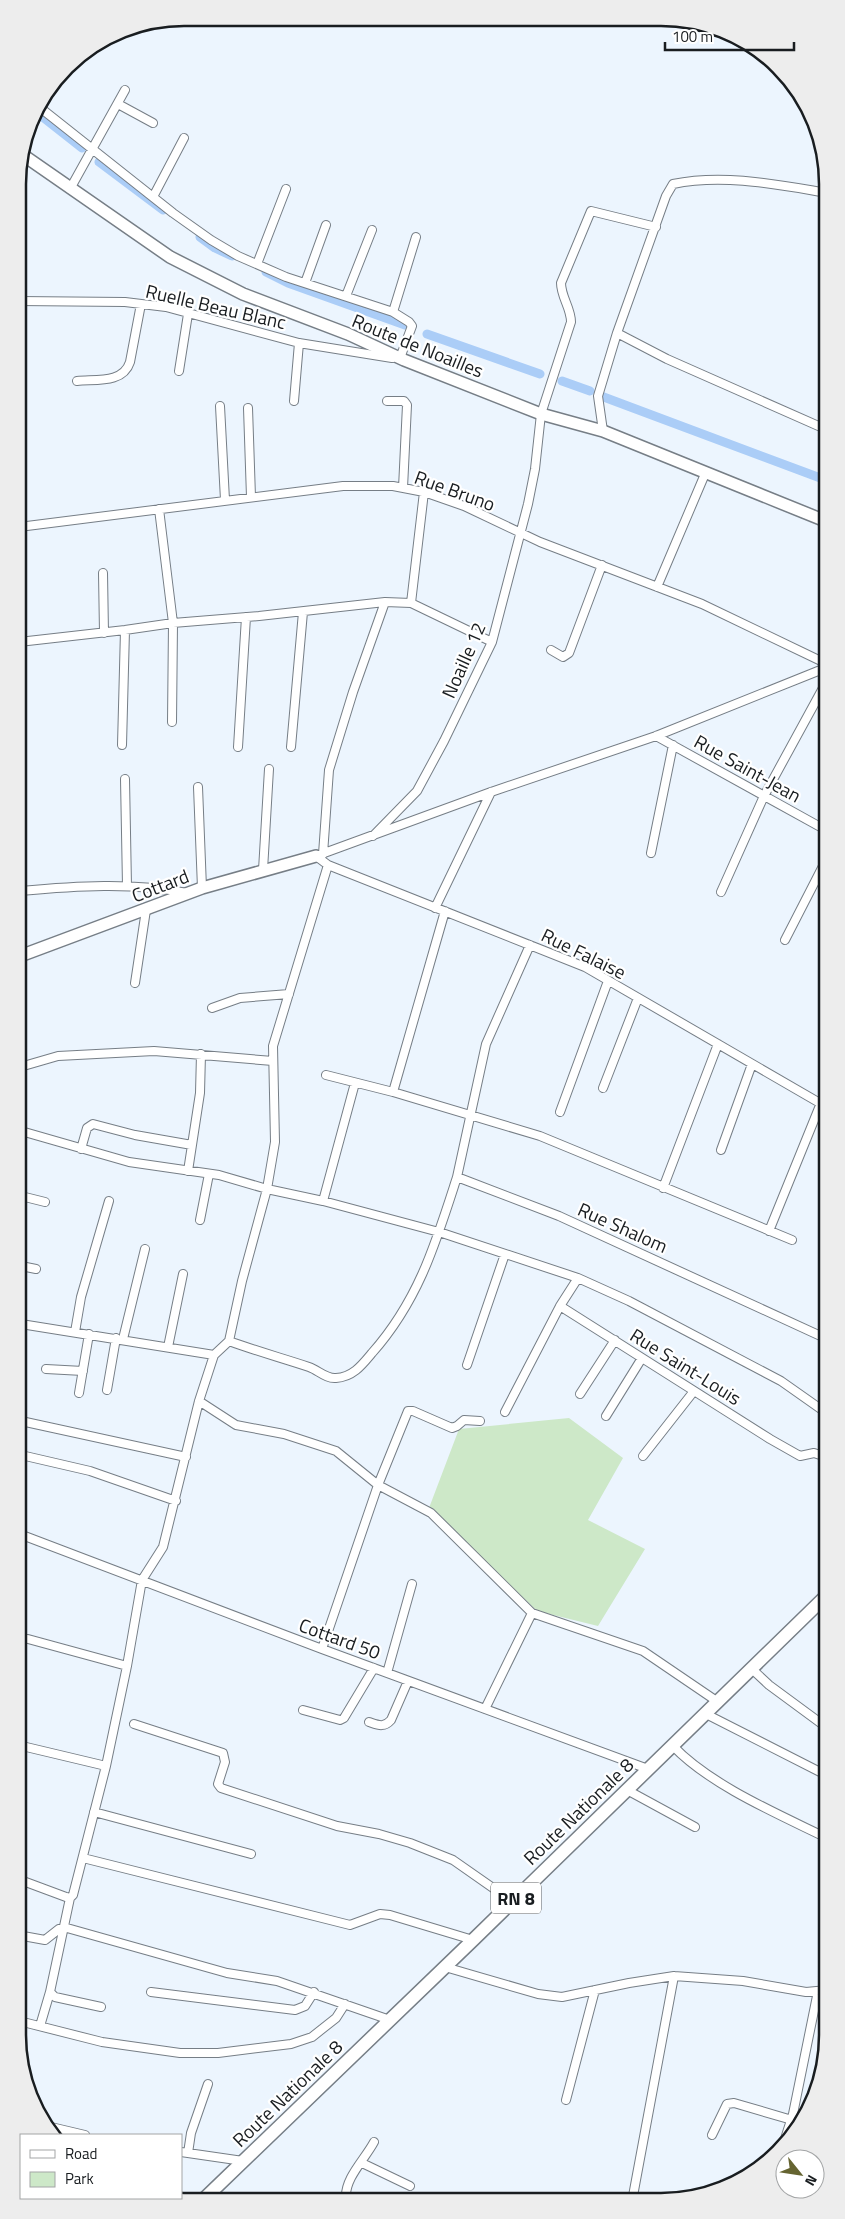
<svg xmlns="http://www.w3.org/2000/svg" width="845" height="2219" font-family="'Titillium Web',sans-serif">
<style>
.green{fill:#cde8c8}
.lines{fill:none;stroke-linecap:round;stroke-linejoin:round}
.canal{stroke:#abcdf7;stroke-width:9}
.street-casing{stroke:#767e86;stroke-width:10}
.secondary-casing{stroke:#767e86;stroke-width:14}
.primary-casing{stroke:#767e86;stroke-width:15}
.street{stroke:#fff;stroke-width:8}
.secondary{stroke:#fff;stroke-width:11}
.primary{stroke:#fff;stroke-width:12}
.labels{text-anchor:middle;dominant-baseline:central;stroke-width:4.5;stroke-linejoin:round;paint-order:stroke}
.shield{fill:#fff;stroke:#5e6163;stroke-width:1}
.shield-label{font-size:18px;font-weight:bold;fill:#191d20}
.street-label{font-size:19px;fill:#191d20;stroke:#fff}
.rim{fill:none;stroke:#191d20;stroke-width:2.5}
</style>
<rect width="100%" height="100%" fill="#ecf5fe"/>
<path class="green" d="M 569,1418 L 623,1458 L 588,1520 L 645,1549 L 598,1626 L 537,1611 L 429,1508 L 459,1429 Z"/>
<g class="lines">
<path class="canal" d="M 35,111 L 82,148
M 99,162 L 163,210
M 200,237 L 215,248 L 232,256
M 266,272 L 288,283 L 405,325
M 427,334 L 540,374
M 562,381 L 590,391
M 601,396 L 823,479"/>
<defs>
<path id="street" d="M 118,104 L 153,123
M 38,106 L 173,213 L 211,240 L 238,256 L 286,277 L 393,312
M 70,189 L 125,90
M 153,197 L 184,138
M 257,264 L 286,189
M 305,283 L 326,225
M 346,296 L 372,230
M 18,301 L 125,302 L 166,307 L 299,343 L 392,358
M 617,333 L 667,359 L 823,428
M 400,358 L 412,326 L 409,322 L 393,312 L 416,237
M 179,371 L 188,314
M 77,381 C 95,379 123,384 130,362 L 141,304
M 294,401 L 299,343
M 387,401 L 404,401 L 407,405 L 403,488
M 220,406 L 225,500
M 248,408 L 251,497
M 603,431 L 598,396 L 617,333 L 666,196 L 673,184 C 722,174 774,184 822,192
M 159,509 L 173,623 L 172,722
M 19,527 L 343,486 L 393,486 L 424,492 L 464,506 L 540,542 L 702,604 L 823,662
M 103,573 L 104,633
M 657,587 L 705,474
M 411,603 L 424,492
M 19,642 L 125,630 L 173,623 L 259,616 L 385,602 L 411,603 L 492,642
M 551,650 L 563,657 L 569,653 L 602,565
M 656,736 L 824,829
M 122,745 L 125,630
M 238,747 L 246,617
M 291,747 L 303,612
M 125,779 L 127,886
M 198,787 L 202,888
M 373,836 L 417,791 L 444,741 L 492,642 L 528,504 L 535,469 L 541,414 L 571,322 C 571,308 561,297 561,283 L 591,211 L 656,227
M 651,853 L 673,745
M 323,854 L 329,770 L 353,692 L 385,602
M 316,856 L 328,865 L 585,967 L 825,1106
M 316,856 L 491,792 L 656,736 L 823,669
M 263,870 L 269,769
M 20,891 C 75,886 133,882 187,893
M 721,892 L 764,796 L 823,688
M 435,908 L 491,792
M 785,940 L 824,864
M 135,983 L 146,910
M 212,1008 L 240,998 L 289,994
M 20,1067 L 58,1056 L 154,1051 L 273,1061
M 326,1075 L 393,1092 L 445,911
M 603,1088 L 638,998
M 393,1092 L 540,1136 L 792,1240
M 560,1112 L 608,981
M 21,1131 L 129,1162 L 219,1175 L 267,1189 L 323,1201 L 439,1232 L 578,1278 L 629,1301 L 781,1381 L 825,1412
M 81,1149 L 87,1128 L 93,1124 L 135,1135 L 192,1145
M 721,1150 L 752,1064
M 188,1171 L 200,1093 L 201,1054
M 457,1177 L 486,1044 L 530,945
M 663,1188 L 718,1044
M 21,1196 L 45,1202
M 323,1201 L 355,1083
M 200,1220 L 209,1174
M 769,1231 L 821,1103
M 21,1266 L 36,1269
M 578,1278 L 560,1306 L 770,1439 L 800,1456 L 814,1453 L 826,1457
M 21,1324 L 214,1355
M 75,1332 L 81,1297 L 109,1201
M 123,1339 L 145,1249
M 229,1341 C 256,1351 282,1358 309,1367 C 318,1370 326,1379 336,1378 C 353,1377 362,1365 372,1353 C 419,1300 436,1242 457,1177 L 559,1216 L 825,1338
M 168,1347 L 183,1274
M 467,1365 L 505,1254
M 46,1369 L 83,1371
M 107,1390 L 116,1338
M 79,1393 L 89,1334
M 580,1394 L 615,1340
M 199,1401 L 236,1425 L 284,1434 L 336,1451 L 378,1485 L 431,1513 L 532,1613 L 643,1651 L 718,1702
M 505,1412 L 560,1306
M 606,1416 L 642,1358
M 21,1421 L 186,1457
M 21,1455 L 90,1471 L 176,1501
M 643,1456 L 694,1391
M 22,1535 L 322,1649 L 648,1769
M 28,1639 L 127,1666
M 322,1649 L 378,1485 L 408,1411 L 413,1411 L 452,1428 L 457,1426 L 464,1420 L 480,1421
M 752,1669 L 769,1685 L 826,1727
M 387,1673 L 412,1584
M 485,1709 L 532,1613
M 303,1710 L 340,1720 L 344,1718 L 374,1668
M 706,1714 L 826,1775
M 369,1722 C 378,1725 384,1728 391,1720 L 408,1681
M 134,1724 L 223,1753 L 225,1762 L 218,1784 L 221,1788 L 337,1826 L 379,1834 L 410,1843 L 453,1860 L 513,1902
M 22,1746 L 106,1766
M 673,1746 C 710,1785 778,1814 827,1838
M 627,1790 L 695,1827
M 94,1812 L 251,1854
M 83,1858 L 350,1925 L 380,1914 L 390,1915 L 473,1940
M 23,1881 L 66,1897 L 70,1898 L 73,1895 L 106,1766 L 127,1666 L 142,1580 L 163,1547 L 199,1401 L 214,1355 L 229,1341 L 242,1281 L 267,1189 L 275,1142 L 273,1046 L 328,865
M 70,1898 L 50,1992 L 55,1997 L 101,2007
M 23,1936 L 45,1940 L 59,1929 L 67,1928 L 227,1973 L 277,1981 L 390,2020
M 445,1967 L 538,1994 L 562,1997 L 629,1983 L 674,1976 L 743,1981 L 806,1992 L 827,1990
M 151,1992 L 295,2010 L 305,2006 L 314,1992
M 23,2022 L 102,2042 L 180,2053 L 218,2053 L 291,2044 L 312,2037 L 336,2018 L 345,2004
M 40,2026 L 50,1992
M 566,2100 L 595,1990
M 47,2126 L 85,2135
M 712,2135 L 727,2104 L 734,2103 L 792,2120
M 782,2148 L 793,2114 L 818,1991
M 181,2152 L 243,2161
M 188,2153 L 191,2133 L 208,2084
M 362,2163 L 410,2186
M 633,2196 L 674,1976
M 346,2197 C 345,2178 365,2159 374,2142"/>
<path id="secondary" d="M 23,155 L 170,257 L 243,294 L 348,334 L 404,360 L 541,414 L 603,431 L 823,520
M 20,956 L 202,888 L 316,856"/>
<path id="primary" d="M 205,2198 L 473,1940 L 826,1596"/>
</defs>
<use href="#street" class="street-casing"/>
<use href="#secondary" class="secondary-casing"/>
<use href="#primary" class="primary-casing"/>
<use href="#street" class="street"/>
<use href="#secondary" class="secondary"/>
<use href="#primary" class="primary"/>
</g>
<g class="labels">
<rect class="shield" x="491" y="1882.5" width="50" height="31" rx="4"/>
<g class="shield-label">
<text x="516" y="1898">RN 8</text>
</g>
<g class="street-label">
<text transform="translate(216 306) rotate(13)">Ruelle Beau Blanc</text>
<text transform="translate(418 345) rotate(22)">Route de Noailles</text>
<text transform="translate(455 490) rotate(20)">Rue Bruno</text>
<text transform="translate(463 660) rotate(-66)">Noaille 12</text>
<text transform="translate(748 768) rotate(29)">Rue Saint-Jean</text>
<text transform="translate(160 885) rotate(-21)">Cottard</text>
<text transform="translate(584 953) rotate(26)">Rue Falaise</text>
<text transform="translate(623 1227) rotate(24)">Rue Shalom</text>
<text transform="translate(686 1366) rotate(32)">Rue Saint-Louis</text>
<text transform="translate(340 1638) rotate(20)">Cottard 50</text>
<text transform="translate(578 1811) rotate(-44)">Route Nationale 8</text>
<text transform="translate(287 2093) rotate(-44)">Route Nationale 8</text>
</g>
</g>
<path d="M0 0H845V2219H0ZM184 26H661A158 158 0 0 1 819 184V2035A158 158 0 0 1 661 2193H184A158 158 0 0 1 26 2035V184A158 158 0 0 1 184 26Z" fill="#ededed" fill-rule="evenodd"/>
<path class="rim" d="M184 26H661A158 158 0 0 1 819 184V2035A158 158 0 0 1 661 2193H184A158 158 0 0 1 26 2035V184A158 158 0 0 1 184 26Z"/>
<rect x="20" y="2134" width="162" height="65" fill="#ffffff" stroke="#a3a5a6"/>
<rect x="30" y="2150" width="25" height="8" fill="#ffffff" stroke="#a3a5a6"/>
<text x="65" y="2159" font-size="15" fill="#191d20">Road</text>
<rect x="30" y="2172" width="25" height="15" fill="#cde8c8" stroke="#a3a5a6"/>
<text x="65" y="2184" font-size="15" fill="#191d20">Park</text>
<g transform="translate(800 2174) rotate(120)"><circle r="24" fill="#ffffff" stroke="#a3a5a6"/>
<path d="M0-4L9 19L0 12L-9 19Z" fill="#656431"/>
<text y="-8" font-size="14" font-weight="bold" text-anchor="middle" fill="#191d20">N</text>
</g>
<path d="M665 42v8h129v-8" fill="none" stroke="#191d20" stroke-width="2.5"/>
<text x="672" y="42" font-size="15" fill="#191d20" stroke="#ffffff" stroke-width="4" paint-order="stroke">100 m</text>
</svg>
